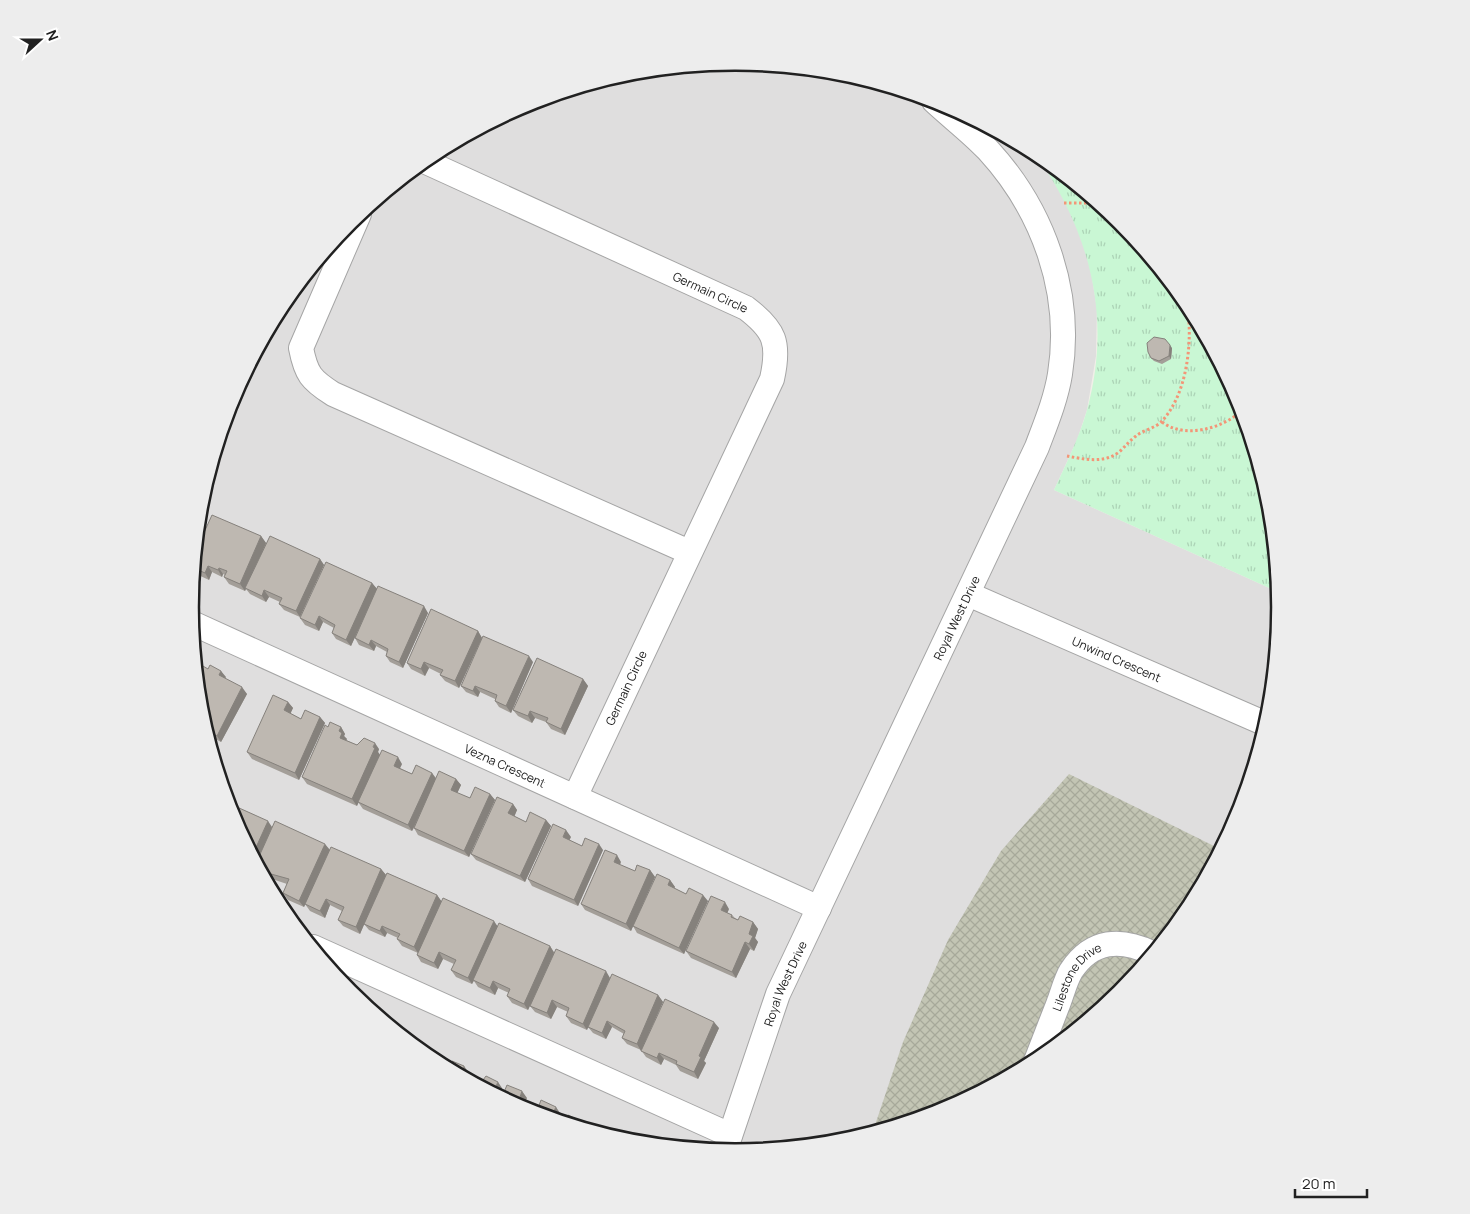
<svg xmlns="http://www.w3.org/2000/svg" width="1470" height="1214" font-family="Manrope,sans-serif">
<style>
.residential{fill:#dfdede}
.construction{fill:url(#construction-cross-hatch)}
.park{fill:url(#park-tufts)}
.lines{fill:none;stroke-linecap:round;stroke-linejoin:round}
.minor-casing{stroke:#a5a5a5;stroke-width:26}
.path{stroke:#f39677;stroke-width:3;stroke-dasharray:2.5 2.5;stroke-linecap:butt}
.minor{stroke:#fff;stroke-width:24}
.wall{fill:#a39e98}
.shaded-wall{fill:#85817c}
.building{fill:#beb8b1;stroke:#85817c}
.labels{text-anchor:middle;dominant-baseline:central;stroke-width:4;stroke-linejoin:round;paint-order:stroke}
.street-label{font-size:12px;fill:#212121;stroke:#fff}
.rim{fill:none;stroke:#212121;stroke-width:2.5}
</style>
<defs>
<pattern id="construction-cross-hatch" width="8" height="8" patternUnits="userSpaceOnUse" patternTransform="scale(1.25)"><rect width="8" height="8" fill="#c3c5b4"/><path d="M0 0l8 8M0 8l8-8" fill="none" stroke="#a7a99a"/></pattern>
<pattern id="park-tufts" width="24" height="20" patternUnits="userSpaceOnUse" patternTransform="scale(1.25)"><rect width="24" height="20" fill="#c9f7d4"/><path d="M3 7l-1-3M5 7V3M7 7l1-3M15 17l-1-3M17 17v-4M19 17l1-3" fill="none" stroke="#acd3b6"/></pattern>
</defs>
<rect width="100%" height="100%" fill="#f1efe8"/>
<path class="residential" d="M 735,63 L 842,73 L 944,104 L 1034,152 L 1060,190 L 1080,234 L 1090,265 L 1097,309 L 1096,356 L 1087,410 L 1077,440 L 1054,490 L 1278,592 L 1279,607 L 1269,714 L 1238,816 L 1188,910 L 1120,992 L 943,1110 L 841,1141 L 735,1151 L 628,1141 L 526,1110 L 432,1060 L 350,992 L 282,909 L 232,815 L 201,713 L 191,607 L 201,500 L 232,398 L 282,304 L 350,222 L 433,154 L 527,104 L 629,73 Z"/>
<path class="construction" d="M 1069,774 L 1220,849 L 1188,910 L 1120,992 L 1037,1060 L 943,1110 L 873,1131 L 903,1042 L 948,940 L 1001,851 Z"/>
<path class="park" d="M 1034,152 L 1120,222 L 1188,305 L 1238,399 L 1269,501 L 1278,592 L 1054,490 C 1066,464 1079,438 1087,410 C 1113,316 1089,229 1034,152 Z"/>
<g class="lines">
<defs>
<g id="minor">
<path id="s1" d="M 424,161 L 746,308 C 775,330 780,343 772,379 L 575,797"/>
<path d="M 359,214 L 301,348 C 306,374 311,380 333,394 L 689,552"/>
<path id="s2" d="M 968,594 L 1266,724"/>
<path id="s3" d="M 192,623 L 819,908"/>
<path d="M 313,947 L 730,1135"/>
<path id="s4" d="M 1036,1061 C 1043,1043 1050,1025 1057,1007 C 1062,995 1065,981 1071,971 C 1092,939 1121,938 1152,953"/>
<path id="s5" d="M 725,1151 L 778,994 L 1037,447 C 1046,423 1056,399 1060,374 C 1073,292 1043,210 988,150 C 971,132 951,117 934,101"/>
</g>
</defs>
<use href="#minor" class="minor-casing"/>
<path class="path" d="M 1064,203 L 1096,203
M 1162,422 C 1184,439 1223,429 1242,410
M 1067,456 C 1083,459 1104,464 1119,452 C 1125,447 1129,441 1136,436 C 1143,430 1156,428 1162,421 C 1188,393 1193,339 1187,304"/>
<use href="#minor" class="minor"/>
</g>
<path class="wall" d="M 1172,348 L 1171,359 L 1162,364 L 1154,361 L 1151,358 Z
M 261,536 L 266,543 L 320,559 L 324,565 L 300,617 L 284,610 L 279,604 L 280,602 L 269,597 L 266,602 L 250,594 L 246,589 L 245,591 L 229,584 L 224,577 L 225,575 L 223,574 L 222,577 L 212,572 L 209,580 L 194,573 L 194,568 Z
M 372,583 L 377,589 L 428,613 L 403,668 L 390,662 L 386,656 L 387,652 L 376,646 L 374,651 L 359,645 L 355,638 L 367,610 L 351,646 L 336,639 L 332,633 L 334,628 L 323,622 L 319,631 L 305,625 L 300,618 Z
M 478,631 L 482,638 L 459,688 L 445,681 L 440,675 L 441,674 L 429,668 L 425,676 L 411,669 L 407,663 Z
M 533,662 L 511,713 L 499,707 L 495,701 L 495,699 L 480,692 L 478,697 L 466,692 L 461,686 Z
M 208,669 L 221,671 L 225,678 L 247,694 L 221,742 L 208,735 L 201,713 Z
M 583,679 L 588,686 L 565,735 L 551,729 L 546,722 L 535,718 L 532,723 L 518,716 L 513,710 Z
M 288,702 L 293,708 L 290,713 L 301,719 L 320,717 L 325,723 L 299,780 L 252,759 L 247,752 Z
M 328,727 L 341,727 L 345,734 L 344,736 L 347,739 L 346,740 L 357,745 L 379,749 L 378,752 L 380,755 L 364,790 L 402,764 L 400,768 L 412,774 L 432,773 L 436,778 L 456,779 L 461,785 L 457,793 L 470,798 L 490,794 L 495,800 L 469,857 L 418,835 L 414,828 L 412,831 L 363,809 L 358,802 L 357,806 L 307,784 L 302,777 Z
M 513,804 L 517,810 L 514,816 L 526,822 L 546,820 L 551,826 L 525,882 L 476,860 L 471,854 Z
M 232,815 L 272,827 L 330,850 L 381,869 L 386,875 L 371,909 L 437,895 L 441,901 L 498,926 L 550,946 L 554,952 L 610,978 L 658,995 L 663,1002 L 643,1047 L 719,1028 L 704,1061 L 706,1063 L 698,1079 L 680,1071 L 676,1065 L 664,1059 L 661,1065 L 646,1057 L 641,1050 L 627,1044 L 622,1038 L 624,1034 L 612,1027 L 606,1039 L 593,1033 L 588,1027 L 587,1030 L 571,1023 L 566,1016 L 568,1012 L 557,1007 L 551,1019 L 535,1012 L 530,1006 L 528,1010 L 512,1003 L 507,996 L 509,993 L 498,988 L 495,995 L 478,987 L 474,981 L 472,984 L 456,977 L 451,970 L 454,964 L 443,959 L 438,969 L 421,962 L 417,955 L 418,953 L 402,946 L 397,939 L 398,938 L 387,933 L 385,937 L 369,930 L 364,924 L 360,934 L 343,926 L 338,920 L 342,911 L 330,905 L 325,918 L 310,911 L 305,904 L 312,890 L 304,907 L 288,900 L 283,893 L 287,884 L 275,880 L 271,889 Z
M 571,837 L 569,840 L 582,846 L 603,850 L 578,906 L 532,886 L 528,879 Z
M 621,862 L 620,865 L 635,871 L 650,870 L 655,877 L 633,925 L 670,880 L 675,887 L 674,888 L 686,894 L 708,901 L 684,954 L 637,933 L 633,926 L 631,931 L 585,910 L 581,904 Z
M 729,909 L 727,913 L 732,915 L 735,918 L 738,920 L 753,922 L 758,929 L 755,938 L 758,942 L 754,951 L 750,949 L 736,978 L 691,958 L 686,951 Z"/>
<path class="shaded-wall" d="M 1170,345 L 1172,348 L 1171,359 L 1169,356 Z
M 261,536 L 266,543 L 245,591 L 240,584 Z
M 320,559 L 324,565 L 300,617 L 296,611 Z
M 208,566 L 212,572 L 209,580 L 205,573 Z
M 219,568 L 223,574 L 222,577 L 218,570 Z
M 372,583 L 377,589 L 351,646 L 346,640 Z
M 264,590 L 269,597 L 266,602 L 262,596 Z
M 424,606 L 428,613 L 403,668 L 399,662 Z
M 319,616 L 323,622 L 319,631 L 315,625 Z
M 478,631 L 482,638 L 459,688 L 455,681 Z
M 371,640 L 376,646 L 374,651 L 369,645 Z
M 529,656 L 533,662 L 511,713 L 506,706 Z
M 424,662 L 429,668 L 425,676 L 421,669 Z
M 221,671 L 226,677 L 224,681 L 219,675 Z
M 583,679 L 588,686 L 565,735 L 561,729 Z
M 475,686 L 480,692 L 478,697 L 473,691 Z
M 242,687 L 247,694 L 221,742 L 217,736 Z
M 288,702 L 293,708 L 289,717 L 284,710 Z
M 530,711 L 535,718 L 532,723 L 528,716 Z
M 320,717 L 325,723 L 299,780 L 295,773 Z
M 341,727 L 345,734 L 344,736 L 347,739 L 344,744 L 340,738 L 339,731 Z
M 214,742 L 218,748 L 214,756 L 211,747 Z
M 375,743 L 379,749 L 378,752 L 380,755 L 357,806 L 352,799 Z
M 398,757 L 402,764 L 398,772 L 394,766 Z
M 432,773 L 436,779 L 412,831 L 408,825 Z
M 456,779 L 461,785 L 456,796 L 451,790 Z
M 490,794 L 495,800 L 469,857 L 464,851 Z
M 513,804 L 517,810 L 513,820 L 508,813 Z
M 546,820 L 551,826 L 525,882 L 520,876 Z
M 268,821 L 272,827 L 257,862 L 253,854 Z
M 566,830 L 571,837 L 568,843 L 563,837 Z
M 325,844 L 330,850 L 304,907 L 299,901 Z
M 599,844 L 603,850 L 578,906 L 574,900 Z
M 617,855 L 621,862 L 618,868 L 614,862 Z
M 381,869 L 386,875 L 360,934 L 356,927 Z
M 650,870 L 655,877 L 631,931 L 626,924 Z
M 271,874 L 275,880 L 271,889 L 267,881 Z
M 670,880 L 675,887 L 672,892 L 668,885 Z
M 437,895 L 442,902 L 418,953 L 414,947 Z
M 703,895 L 708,901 L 684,954 L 679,948 Z
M 326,899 L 330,905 L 325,918 L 320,911 Z
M 725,902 L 729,909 L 726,916 L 721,910 Z
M 494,921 L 498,927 L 472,984 L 468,978 Z
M 753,922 L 758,929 L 755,938 L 758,942 L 754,951 L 749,944 L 749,934 Z
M 382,926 L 387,933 L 385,937 L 380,931 Z
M 745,942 L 750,949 L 736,978 L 732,972 Z
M 550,946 L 554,953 L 528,1010 L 524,1004 Z
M 439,952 L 443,959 L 438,969 L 434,963 Z
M 606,971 L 610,978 L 587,1030 L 583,1024 Z
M 493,981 L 498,988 L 495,995 L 490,988 Z
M 658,995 L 663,1002 L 641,1051 L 637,1044 Z
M 552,1000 L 557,1007 L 551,1019 L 547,1013 Z
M 607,1021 L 612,1027 L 606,1039 L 602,1033 Z
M 714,1022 L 719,1028 L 704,1061 L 706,1063 L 698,1079 L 694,1072 L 699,1056 Z
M 659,1053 L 664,1059 L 661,1065 L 657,1058 Z
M 444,1057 L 448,1064 L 447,1067 L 441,1064 Z
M 464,1066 L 469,1073 L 467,1078 L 462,1076 Z
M 498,1082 L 502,1088 L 501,1091 L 503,1093 L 501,1096 L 495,1093 L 496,1086 Z
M 522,1091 L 527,1098 L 523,1108 L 518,1103 Z
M 556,1107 L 560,1113 L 558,1119 L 551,1117 Z
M 576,1119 L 581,1125 L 581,1126 L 575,1125 Z"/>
<path class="building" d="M 1154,337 L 1165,339 L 1170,345 L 1169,356 L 1159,361 L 1151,358 L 1148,352 L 1147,343 Z
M 212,515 L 261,536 L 240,584 L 224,577 L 227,571 L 219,568 L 218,570 L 208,566 L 205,573 L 194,568 L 196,550 Z
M 270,536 L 320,559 L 296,611 L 279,604 L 282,598 L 264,590 L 262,596 L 245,588 Z
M 326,562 L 372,583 L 346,640 L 332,633 L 335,625 L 319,616 L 315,625 L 300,618 Z
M 378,586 L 424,606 L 399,662 L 386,656 L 388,649 L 371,640 L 369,645 L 355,638 Z
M 431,609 L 478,631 L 455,681 L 440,675 L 443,670 L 424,662 L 421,669 L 407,663 Z
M 483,636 L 529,656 L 506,706 L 495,701 L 497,695 L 475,686 L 473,691 L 461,686 Z
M 537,658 L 583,679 L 561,729 L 546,722 L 548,718 L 530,711 L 528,716 L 513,710 Z
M 196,662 L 208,669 L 210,665 L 221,671 L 219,675 L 242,687 L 217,736 L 206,730 L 201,713 Z
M 273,695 L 288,702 L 284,710 L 301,719 L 305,710 L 320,717 L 295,773 L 247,752 Z
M 330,722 L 341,727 L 339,731 L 342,733 L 340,738 L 357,745 L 364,738 L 375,743 L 373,747 L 375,748 L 352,799 L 302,777 L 325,725 L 328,727 Z
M 209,739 L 214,742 L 211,747 Z
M 382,750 L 398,757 L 394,766 L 412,774 L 416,765 L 432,773 L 408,825 L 358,802 Z
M 439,771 L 456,779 L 451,790 L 470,798 L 475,787 L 490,794 L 464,851 L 414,828 Z
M 497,797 L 513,804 L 508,813 L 526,822 L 530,812 L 546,820 L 520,876 L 471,854 Z
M 228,803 L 268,821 L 253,854 L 232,815 Z
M 275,821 L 325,844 L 299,901 L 283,893 L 289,879 L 271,874 L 267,881 L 257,861 Z
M 553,824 L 566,830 L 563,837 L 582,846 L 585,838 L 599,844 L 574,900 L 528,879 Z
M 331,847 L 381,869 L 356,927 L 338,920 L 344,907 L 326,899 L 320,911 L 305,904 Z
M 605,850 L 617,855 L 614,862 L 635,871 L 637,865 L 650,870 L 626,924 L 581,904 Z
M 387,873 L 437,895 L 414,947 L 397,939 L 400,934 L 382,926 L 380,931 L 364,924 Z
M 657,874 L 670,880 L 668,885 L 686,894 L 689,888 L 703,895 L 679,948 L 633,926 Z
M 711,896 L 725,902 L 721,910 L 732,915 L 731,917 L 738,920 L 740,916 L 753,922 L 749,934 L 753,936 L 749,944 L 745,942 L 732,972 L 686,951 Z
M 443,898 L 494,921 L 468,978 L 451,970 L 456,960 L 439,952 L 434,963 L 417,955 Z
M 499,923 L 550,946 L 524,1004 L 507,996 L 510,989 L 493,981 L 490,988 L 473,980 Z
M 556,949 L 606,971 L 583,1024 L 566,1016 L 569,1008 L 552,1000 L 547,1013 L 530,1006 Z
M 612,974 L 658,995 L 637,1044 L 622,1038 L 625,1031 L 607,1021 L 602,1033 L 588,1027 Z
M 665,999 L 714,1022 L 699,1056 L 701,1057 L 694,1072 L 676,1064 L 677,1061 L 659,1053 L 657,1058 L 641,1051 Z
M 428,1049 L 444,1057 L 441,1064 L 432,1060 L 425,1054 Z
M 452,1061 L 464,1066 L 462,1076 L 446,1067 L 448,1065 L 450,1066 Z
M 486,1076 L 498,1082 L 496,1086 L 498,1087 L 495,1093 L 470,1080 L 480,1084 Z
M 507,1085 L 522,1091 L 518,1103 L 537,1111 L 541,1100 L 556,1107 L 551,1117 L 526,1110 L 502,1097 Z
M 568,1115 L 576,1119 L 575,1125 L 558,1119 L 559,1116 L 566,1119 Z
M 596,1127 L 612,1134 L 611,1136 L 594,1131 Z
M 619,1135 L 633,1141 L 628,1141 L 618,1138 Z"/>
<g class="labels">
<g class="street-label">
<text stroke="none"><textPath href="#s1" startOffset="315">Germain Circle</textPath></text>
<text stroke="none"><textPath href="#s5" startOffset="582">Royal West Drive</textPath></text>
<text stroke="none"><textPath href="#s2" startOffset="162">Unwind Crescent</textPath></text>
<text transform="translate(626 688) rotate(-65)">Germain Circle</text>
<text stroke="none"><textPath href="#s3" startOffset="344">Vezna Crescent</textPath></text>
<text stroke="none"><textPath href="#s4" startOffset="95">Lilestone Drive</textPath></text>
<text stroke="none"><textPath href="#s5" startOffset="178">Royal West Drive</textPath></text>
</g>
</g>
<path d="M0 0H1470V1214H0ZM199 607a536 536 0 1 1 1072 0a536 536 0 1 1-1072 0Z" fill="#ededed" fill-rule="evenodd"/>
<path class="rim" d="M199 607a536 536 0 1 1 1072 0a536 536 0 1 1-1072 0Z"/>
<g transform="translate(40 40) rotate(69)" stroke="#ffffff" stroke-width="4" paint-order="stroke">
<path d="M0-4L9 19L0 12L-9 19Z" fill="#212121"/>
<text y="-8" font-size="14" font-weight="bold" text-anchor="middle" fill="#212121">N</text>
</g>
<path d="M1295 1189v8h72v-8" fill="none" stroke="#212121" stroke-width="2.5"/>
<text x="1302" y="1189" font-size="15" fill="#212121" stroke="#ffffff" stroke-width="4" paint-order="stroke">20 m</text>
</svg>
